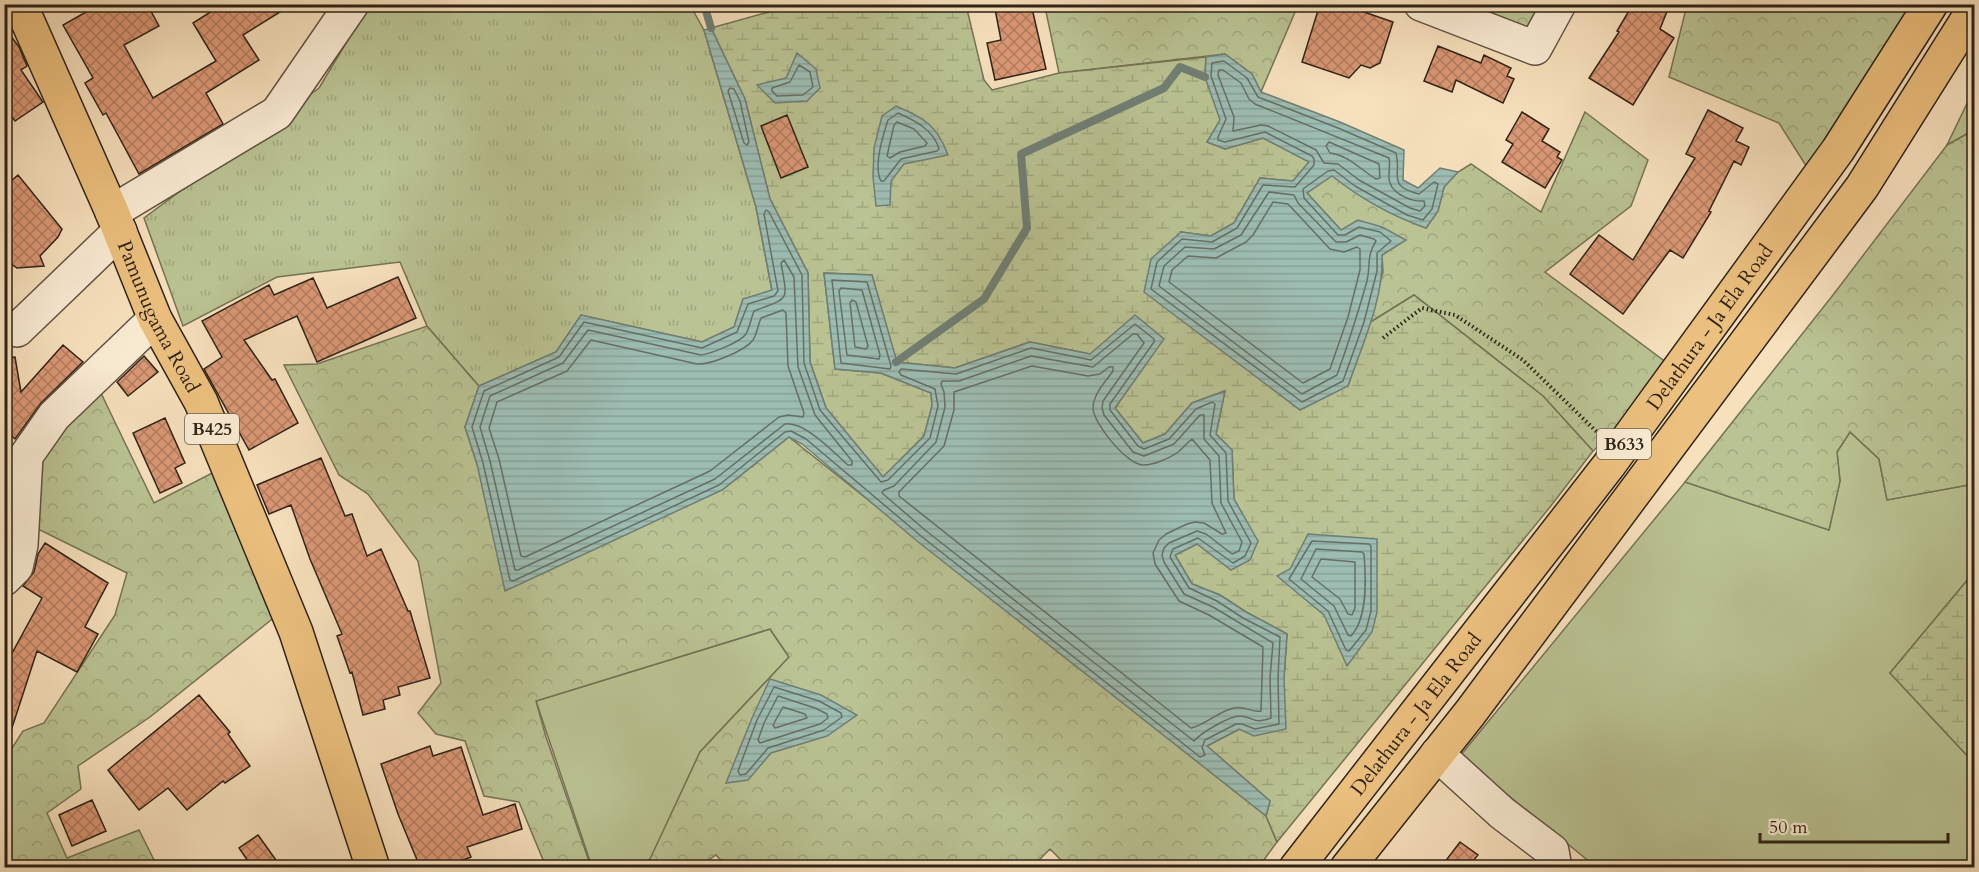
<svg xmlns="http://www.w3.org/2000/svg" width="1979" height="872" font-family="Cardo,serif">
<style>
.grass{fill:#bac393;stroke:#747355;stroke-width:1.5}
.forest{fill:url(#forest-crowns);stroke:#747355;stroke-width:1.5}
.wetland{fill:url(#wetland-marsh);stroke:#747355;stroke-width:1.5}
.park{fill:url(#park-tufts);stroke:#747355;stroke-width:1.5}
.water{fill:url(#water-rules);stroke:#707f75;stroke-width:1.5}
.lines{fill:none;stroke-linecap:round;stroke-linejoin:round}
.shore{stroke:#657065;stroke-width:1.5}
.stream{stroke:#707f75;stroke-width:8}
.building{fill:url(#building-cross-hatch);stroke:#2d2317;stroke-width:1.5}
.minor-casing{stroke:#605240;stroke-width:36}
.major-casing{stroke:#2d2317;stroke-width:36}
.path{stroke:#2d2317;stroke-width:4;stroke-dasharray:1.5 3;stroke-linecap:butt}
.minor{stroke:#faecd4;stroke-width:33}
.major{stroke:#ecc07e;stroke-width:33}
.labels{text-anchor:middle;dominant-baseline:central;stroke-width:6;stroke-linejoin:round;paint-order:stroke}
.shield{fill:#faecd4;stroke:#6a5f50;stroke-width:1.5}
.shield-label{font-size:18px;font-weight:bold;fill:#2d2317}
.street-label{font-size:20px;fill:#2d2317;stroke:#faecd4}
</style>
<defs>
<pattern id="forest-crowns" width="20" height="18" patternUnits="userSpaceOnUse" patternTransform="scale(1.5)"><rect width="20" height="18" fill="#bac393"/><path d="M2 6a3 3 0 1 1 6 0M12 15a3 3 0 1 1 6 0" fill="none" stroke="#a0a77e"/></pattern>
<pattern id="wetland-marsh" width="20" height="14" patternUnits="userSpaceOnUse" patternTransform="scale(1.5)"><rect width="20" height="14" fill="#bac393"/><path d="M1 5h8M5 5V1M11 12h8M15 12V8" fill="none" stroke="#a0a77e"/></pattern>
<pattern id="park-tufts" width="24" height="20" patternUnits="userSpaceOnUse" patternTransform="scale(1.5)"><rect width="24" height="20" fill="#bac393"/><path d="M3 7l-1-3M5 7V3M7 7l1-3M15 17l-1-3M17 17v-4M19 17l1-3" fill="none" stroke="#a0a77e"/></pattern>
<pattern id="water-rules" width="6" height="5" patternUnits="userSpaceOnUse" patternTransform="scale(1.5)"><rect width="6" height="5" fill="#9dbdb3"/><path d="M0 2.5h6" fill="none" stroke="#88a299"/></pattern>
<pattern id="building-cross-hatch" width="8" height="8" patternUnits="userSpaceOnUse" patternTransform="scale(1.5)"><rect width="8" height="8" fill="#db9875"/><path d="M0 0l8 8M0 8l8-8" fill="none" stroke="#b27c5f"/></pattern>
</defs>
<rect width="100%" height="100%" fill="#f7e1bd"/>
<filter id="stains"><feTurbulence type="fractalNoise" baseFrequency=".00333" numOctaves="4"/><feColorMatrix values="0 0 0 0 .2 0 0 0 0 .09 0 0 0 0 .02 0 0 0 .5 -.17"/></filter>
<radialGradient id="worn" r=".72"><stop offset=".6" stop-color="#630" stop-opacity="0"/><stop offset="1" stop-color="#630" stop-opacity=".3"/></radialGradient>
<path class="grass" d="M 1974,89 L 1974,130 L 1947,145 Z
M 1850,432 L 1879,459 L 1887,500 L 1974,484 L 1974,572 L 1890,673 L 1974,763 L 1974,867 L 1596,867 L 1460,756 L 1685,482 L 1829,530 L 1840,481 L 1837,452 Z
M 770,629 L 789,657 L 700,752 L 650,860 L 639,867 L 592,867 L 536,701 Z"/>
<path class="forest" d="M 1109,4 L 1298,5 L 1261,92 L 1252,74 L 1225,54 L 1059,73 L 1045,7 Z
M 1457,4 L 1542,5 L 1527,34 Z
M 1687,5 L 1914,5 L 1810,172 L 1779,123 L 1669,77 Z
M 1585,112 L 1648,160 L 1631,206 L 1545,272 L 1667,363 L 1621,425 L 1593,451 L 1543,396 L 1414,295 L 1369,323 L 1383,272 L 1382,255 L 1405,240 L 1341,230 L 1307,193 L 1332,175 C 1360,198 1392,216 1426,228 L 1438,211 L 1444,187 L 1458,172 L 1471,164 L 1541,212 Z
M 1974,130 L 1974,484 L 1887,500 L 1879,459 L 1850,432 L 1837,452 L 1840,481 L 1829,530 L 1685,482 L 1833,295 L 1947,145 Z
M 427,326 L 479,386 L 465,427 L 477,464 L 722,490 L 789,437 L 1266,816 L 1277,842 L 1258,868 L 1068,867 L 1050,849 L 1031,868 L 728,868 L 716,855 L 698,867 L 639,867 L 650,859 L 700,752 L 789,657 L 770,629 L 536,701 L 546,737 L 591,867 L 546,867 L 519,802 L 484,796 L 465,741 L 436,734 L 418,713 L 441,683 L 418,561 L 368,494 L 339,475 L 284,365 L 317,364 Z
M 99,389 L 154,503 L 216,471 L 276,616 L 150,717 L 78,766 L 81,789 L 47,813 L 67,858 L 139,830 L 154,860 L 139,868 L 5,868 L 5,759 L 23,731 L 44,723 L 115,615 L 127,573 L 38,529 L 39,455 Z"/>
<path class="wetland" d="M 794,5 L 966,5 L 984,80 L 992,90 L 1059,73 L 1206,57 L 1205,77 L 1221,120 L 1207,142 L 1225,149 L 1263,138 L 1310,161 L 1293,181 L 1260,178 L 1234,223 L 1211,236 L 1181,232 L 1348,386 L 1369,323 L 1414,295 L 1543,396 L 1593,451 L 1550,507 L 1277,842 L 1266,816 L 1270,801 L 1207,746 L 1240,729 L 1284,678 L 1287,634 L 1246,612 L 1220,595 L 1192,584 L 1175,555 L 1197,544 L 1257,541 L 1234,499 L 1232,450 L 1216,434 L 1225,391 L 1192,403 L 1165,434 L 1143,443 L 1115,408 L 1163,339 L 1090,354 L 1030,342 L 955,368 L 896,362 L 872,275 L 824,273 L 835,369 L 881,373 L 931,393 L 932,406 L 924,436 L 883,477 L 826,408 L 810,362 L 808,273 L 770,199 L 745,99 L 711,28 Z
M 1974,572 L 1974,763 L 1890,673 Z"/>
<path class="park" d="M 369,5 L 690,5 L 704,30 L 756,207 L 772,291 L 743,299 L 734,327 L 702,342 L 581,315 L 556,352 L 479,386 L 427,326 L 400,262 L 277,277 L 183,326 L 144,218 L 319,88 Z"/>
<path class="water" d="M 711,28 L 745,99 L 770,199 L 808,273 L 810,362 L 826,408 L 883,477 L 924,436 L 932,406 L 931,393 L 881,373 L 835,369 L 824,273 L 872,275 L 897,362 L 955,368 L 1030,342 L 1090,354 L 1135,315 L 1164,339 L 1115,408 L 1143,443 L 1165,434 L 1192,403 L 1225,391 L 1216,434 L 1232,450 L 1234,499 L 1258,541 L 1250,560 L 1231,570 L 1197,544 L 1175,555 L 1192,584 L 1220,595 L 1246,612 L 1287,634 L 1284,678 L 1286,729 L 1254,736 L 1239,729 L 1207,746 L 1270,801 L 1266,816 L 917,541 L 802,444 L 789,437 L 722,490 L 505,591 L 477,464 L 465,427 L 479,386 L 556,352 L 581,315 L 702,342 L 734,327 L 743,299 L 772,290 L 756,207 L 704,30 Z
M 797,53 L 816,69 L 820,88 L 807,101 L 775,103 L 757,85 L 786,78 Z
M 1225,54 L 1252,74 L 1261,92 L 1340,122 L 1404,150 L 1403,180 L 1418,188 L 1440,168 L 1458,172 L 1444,187 L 1438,211 L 1426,228 C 1392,216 1360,198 1332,176 L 1307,193 L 1341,230 L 1358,220 L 1382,227 L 1406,240 L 1382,255 C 1384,299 1362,345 1348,386 L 1300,410 L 1144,292 L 1151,259 L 1181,232 L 1211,236 L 1234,223 L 1260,178 L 1293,181 L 1309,162 L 1263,138 L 1225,149 L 1207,142 L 1220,120 L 1205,77 L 1206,57 Z
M 896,106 C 924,118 937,125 948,155 L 904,164 L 891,181 L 890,205 L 876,206 L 873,177 L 874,148 L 882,116 Z
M 1308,534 L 1377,539 L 1377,612 L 1372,632 L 1347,666 L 1324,615 L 1277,576 L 1290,569 Z
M 770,679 L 821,695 L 857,715 L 827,736 L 771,753 L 748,780 L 726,783 L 752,718 Z"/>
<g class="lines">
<path class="shore" d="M 1224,61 L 1247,78 L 1258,97 L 1338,128 L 1396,153 C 1402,175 1386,186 1419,194 L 1434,182 L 1438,184 L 1432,209 L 1423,220 L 1407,215 L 1355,186 L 1334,170 L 1328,171 L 1303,189 L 1304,198 L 1338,235 L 1345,235 L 1359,227 L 1380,232 L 1391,241 L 1377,253 L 1377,271 L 1364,322 L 1343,381 L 1302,402 L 1151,289 L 1157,262 L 1182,239 L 1212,242 L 1237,228 L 1263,185 L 1295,187 L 1314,165 L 1314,159 L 1312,156 L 1265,132 L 1225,142 L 1218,140 L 1218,137 L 1226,119 L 1211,76 L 1212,63 Z
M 799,65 L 810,72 L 813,87 L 803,95 L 777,96 L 772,91 L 772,88 L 790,82 Z
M 1219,70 L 1223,70 L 1241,83 L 1249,99 L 1255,104 L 1389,158 C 1391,166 1387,175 1390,183 C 1394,195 1413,202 1424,201 L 1425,206 L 1420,211 L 1410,208 L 1359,180 L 1338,164 L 1324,163 L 1316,150 L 1268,126 L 1261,125 L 1233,131 L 1234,117 L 1218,75 Z
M 730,88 L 734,89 L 740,101 L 749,142 L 747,145 L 744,143 L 728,91 Z
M 898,113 C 914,120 934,130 939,149 L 937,151 L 901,159 L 884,181 L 881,181 C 873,167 883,135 888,120 Z
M 897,122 L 914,129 L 927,143 L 925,146 L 900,152 L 890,158 L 887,156 L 894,125 Z
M 1329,142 L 1379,164 L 1380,178 L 1376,179 C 1361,170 1348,155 1330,153 L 1326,146 Z
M 1269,192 L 1294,195 L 1298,203 L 1336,242 L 1346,242 L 1360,235 L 1374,239 L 1376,241 C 1366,257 1371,263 1367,281 C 1358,313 1348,344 1337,375 L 1302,394 L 1159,286 L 1164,266 L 1185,247 L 1214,249 L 1241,235 Z
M 1273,202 L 1288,204 L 1330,249 L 1344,252 L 1357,247 L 1360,249 L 1360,270 L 1348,317 L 1330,369 L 1303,383 L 1169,282 L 1172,270 L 1188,256 L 1216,258 L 1246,242 L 1253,235 Z
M 766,210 L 769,212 L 802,275 L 804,363 L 820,410 L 881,482 L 888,480 L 930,438 L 938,406 L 935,389 L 901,375 L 899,372 L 901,369 L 956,374 L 1031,348 L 1091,360 L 1135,324 L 1154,339 L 1154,342 L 1110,404 L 1110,410 L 1138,446 L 1144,449 L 1169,439 L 1196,409 L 1212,402 L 1215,404 L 1210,435 L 1226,453 L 1228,501 L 1251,543 L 1245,556 L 1233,563 L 1198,538 L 1173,549 L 1170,557 L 1189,588 L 1217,601 L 1243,618 L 1280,637 L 1278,678 L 1279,724 L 1255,729 L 1242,724 L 1236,724 L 1205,740 L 1202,747 L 1205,755 L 1200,757 L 921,536 L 806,439 L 791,431 L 785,432 L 719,485 L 513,581 L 510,580 L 483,463 L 472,427 L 484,391 L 559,357 L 584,322 L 702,348 L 737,332 L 748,304 L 774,296 L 778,291 L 764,214 Z
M 784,260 L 794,277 L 798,367 L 815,415 L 852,461 L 852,465 L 848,465 C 834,453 805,421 785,424 L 715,479 L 518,570 L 515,570 L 490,461 L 480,427 L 490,396 L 563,363 L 588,330 L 701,355 C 710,354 741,342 746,334 C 750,327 751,318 754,311 C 790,297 788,303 781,263 Z
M 832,280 L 867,282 L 891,366 L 890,369 L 841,363 Z
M 841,288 L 862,290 L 880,355 L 879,359 L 847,355 L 839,291 Z
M 852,300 L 856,302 L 868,346 L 866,349 L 855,347 L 850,303 Z
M 783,310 L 786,313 L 788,366 L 804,413 L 803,417 L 788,415 L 779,417 L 710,471 L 525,557 L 521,556 L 499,459 L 489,428 L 497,402 L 567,371 L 591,340 L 697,364 C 710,365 745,351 753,340 C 757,334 758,325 761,318 Z
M 1133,334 L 1137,334 L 1144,343 L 1103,401 L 1102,408 L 1104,415 L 1133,452 L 1144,456 L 1174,444 L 1200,415 L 1204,415 L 1204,439 L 1219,456 L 1221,503 L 1242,542 L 1239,551 L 1232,554 L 1206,534 L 1197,531 L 1169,543 L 1164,548 L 1162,555 L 1164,562 L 1184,594 L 1213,607 L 1273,643 L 1270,678 L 1271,718 C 1251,725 1254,716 1240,716 C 1229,716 1201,733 1194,741 L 925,530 L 882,493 L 884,490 L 894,486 L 936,442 L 945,407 L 944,392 L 941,384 L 942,381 L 959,381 L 1031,356 L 1093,367 Z
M 1032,366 L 1088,376 L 1100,374 L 1109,367 L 1113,367 L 1113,371 C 1106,381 1093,394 1093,408 C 1093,423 1127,465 1143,465 C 1154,465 1170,458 1178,452 C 1183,448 1187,443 1192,439 L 1210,460 L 1212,503 L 1226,533 L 1222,534 L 1204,523 L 1195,522 L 1187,524 L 1166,534 L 1159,540 L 1153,553 L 1155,564 L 1179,601 L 1209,615 L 1263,647 L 1261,711 C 1252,713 1244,705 1234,708 C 1219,711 1205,725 1191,728 L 899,496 L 899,492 L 944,446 L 954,410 L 954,392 Z
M 1312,541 L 1369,544 L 1371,546 L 1371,611 L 1366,630 L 1349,651 L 1346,650 L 1328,611 L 1289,579 Z
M 1316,549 L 1362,552 L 1364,554 C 1366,578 1368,618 1351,636 L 1348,635 L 1334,606 L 1301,579 Z
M 1321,559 L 1355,562 L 1355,608 L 1352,615 L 1348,614 L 1340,599 L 1312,577 Z
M 774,687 L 819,701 L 841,713 L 842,717 L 824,730 L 768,748 L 746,774 L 740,775 L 738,771 L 757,720 Z
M 778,696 L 815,708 L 827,714 L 828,718 L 820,724 L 760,743 L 758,740 L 764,723 Z
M 783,707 L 805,714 L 807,718 L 775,728 L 773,725 Z"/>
<path class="stream" d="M 704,4 L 711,28
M 896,362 L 984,299 L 1027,228 L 1021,154 L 1164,88 L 1180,67 L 1205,77"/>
</g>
<path class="building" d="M 100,4 L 147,4 L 159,26 L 124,45 L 153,98 L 216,61 L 193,23 L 223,4 L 293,4 L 243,35 L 259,60 L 206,93 L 223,124 L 139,174 L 106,113 L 103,115 L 85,83 L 93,78 L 63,25 Z
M 994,4 L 1031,4 L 1046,69 L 995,80 L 987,43 L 1001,40 Z
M 1320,4 L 1341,4 L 1393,22 L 1380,63 L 1370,68 L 1361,65 L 1349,78 L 1302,62 Z
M 1633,4 L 1670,4 L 1660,29 L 1674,38 L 1633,105 L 1589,78 L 1619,32 L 1617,31 Z
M 4,27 L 19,47 L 27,66 L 21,70 L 43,102 L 15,121 L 4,106 Z
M 1438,46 L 1481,63 L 1484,55 L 1511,68 L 1507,76 L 1514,79 L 1503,103 L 1456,80 L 1452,92 L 1424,81 Z
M 1708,110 L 1743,128 L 1736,141 L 1749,147 L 1741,165 L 1734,161 L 1709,211 L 1711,212 L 1683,258 L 1670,250 L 1623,314 L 1570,274 L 1599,235 L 1633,260 L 1695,158 L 1686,154 Z
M 1522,112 L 1549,129 L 1542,141 L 1560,152 L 1557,157 L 1562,160 L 1545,188 L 1502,162 L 1513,144 L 1506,140 Z
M 787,115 L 808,167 L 781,178 L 761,126 Z
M 18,175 L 62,229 L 58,237 L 40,256 L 44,266 L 17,268 L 7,261 L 8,234 L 4,231 L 4,187 Z
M 398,277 L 416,318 L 317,362 L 297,316 L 244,340 L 272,380 L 275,379 L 298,423 L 249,450 L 204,369 L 222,357 L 202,321 L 269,285 L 274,295 L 313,278 L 327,308 Z
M 63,345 L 83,362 L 41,403 L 15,439 L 4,429 L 4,358 L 15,357 L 21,392 Z
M 144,356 L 158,372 L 128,396 L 117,382 Z
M 165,418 L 185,463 L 175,468 L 182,483 L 160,493 L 133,433 Z
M 321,458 L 345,516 L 352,514 L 367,556 L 381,549 L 408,611 L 410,611 L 430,678 L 398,687 L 400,695 L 383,700 L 385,709 L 363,715 L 352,672 L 350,673 L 337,636 L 342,634 L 310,559 L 291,505 L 269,514 L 257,485 Z
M 45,543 L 108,583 L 85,627 L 98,634 L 77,672 L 37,651 L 9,737 L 4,736 L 4,668 L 42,598 L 23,586 L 34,572 L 38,554 Z
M 199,695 L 230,732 L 228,734 L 250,766 L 225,783 L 223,781 L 187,810 L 168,788 L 139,810 L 108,770 Z
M 430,746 L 433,756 L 461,747 L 483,815 L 515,804 L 522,829 L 467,847 L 471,857 L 445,867 L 420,867 L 398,814 L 381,764 Z
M 92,800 L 106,831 L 72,846 L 59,815 Z
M 258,835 L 281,867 L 252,867 L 239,848 Z
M 1460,842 L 1478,855 L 1468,867 L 1441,867 Z"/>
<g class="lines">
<defs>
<path id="minor" d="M 1421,4 L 1535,48 L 1559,4
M 112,212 L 277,113 L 352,4
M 17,330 L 120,231
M 4,579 L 16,567 L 21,545 L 26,456 L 54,416 L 155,319
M 1437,754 L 1502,813 L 1552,851 L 1555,868"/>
<g id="major">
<path id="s1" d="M 20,4 L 112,212 L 155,319 L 201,402 L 296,632 L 373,868"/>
<path id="s2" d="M 1296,868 L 1609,465 L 1838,150 L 1931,4"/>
<path d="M 1347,868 L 1470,713 L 1862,187 L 1974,9"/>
</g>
</defs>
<use href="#minor" class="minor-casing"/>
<use href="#major" class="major-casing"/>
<path class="path" d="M 1383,338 L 1422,308 L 1455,315 L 1523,360 L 1598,433"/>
<use href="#minor" class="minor"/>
<use href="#major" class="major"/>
</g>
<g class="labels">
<g class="shield">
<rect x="185" y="414" width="54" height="30" rx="4.5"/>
<rect x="1597" y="429" width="54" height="30" rx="4.5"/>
</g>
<g class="shield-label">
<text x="212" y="429">B425</text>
<text x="1624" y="444">B633</text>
</g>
<g class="street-label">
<text stroke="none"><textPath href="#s1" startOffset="342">Pamunugama Road</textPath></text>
<text stroke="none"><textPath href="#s2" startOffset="681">Delathura - Ja Ela Road</textPath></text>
<text stroke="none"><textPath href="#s2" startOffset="195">Delathura - Ja Ela Road</textPath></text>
</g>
</g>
<rect width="1979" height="872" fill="none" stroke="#f7e1bd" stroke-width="24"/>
<rect x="6" y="6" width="1967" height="860" fill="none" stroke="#2d2317" stroke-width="3"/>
<rect x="12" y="12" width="1955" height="848" fill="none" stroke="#2d2317" stroke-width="1.5"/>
<path d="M1760 833v9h188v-9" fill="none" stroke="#2d2317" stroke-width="3"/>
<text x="1769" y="833" font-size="18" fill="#2d2317" stroke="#faecd4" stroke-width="4.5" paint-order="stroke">50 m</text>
<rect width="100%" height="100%" filter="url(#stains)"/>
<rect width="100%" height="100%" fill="url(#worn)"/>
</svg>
